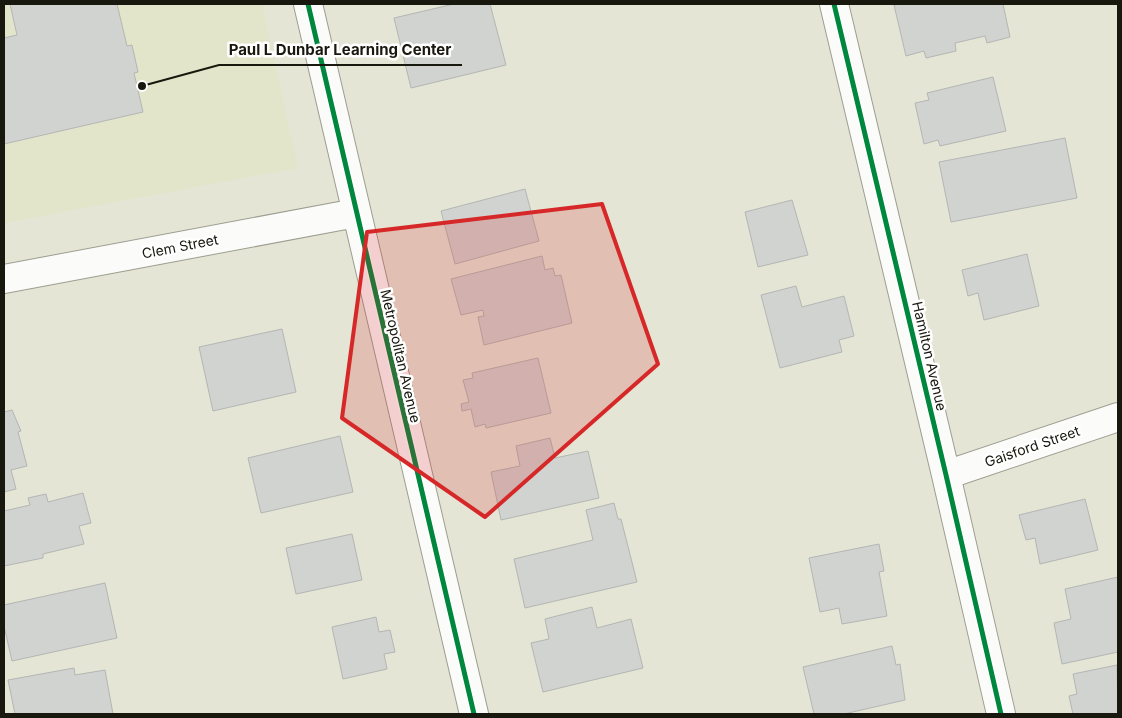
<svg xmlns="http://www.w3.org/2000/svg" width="1122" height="718" font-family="Inter,sans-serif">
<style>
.built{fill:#e3e5ca}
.building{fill:#d0d3d0;stroke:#b3b6b3}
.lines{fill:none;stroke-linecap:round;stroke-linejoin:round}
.minor-casing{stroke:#9d9e91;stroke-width:30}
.minor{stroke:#fbfbf9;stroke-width:28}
.cycleway-casing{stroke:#fff;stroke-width:8}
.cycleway{stroke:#00873e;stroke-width:5}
.marked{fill:#d62828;fill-opacity:0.2;stroke:#d62828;stroke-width:4;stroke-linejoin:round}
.labels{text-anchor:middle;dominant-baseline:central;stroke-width:5;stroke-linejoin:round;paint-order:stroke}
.street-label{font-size:14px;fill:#18180e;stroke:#fff}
.leader{fill:none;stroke:#18180e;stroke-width:2}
.callout-dot{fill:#18180e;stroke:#fff;stroke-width:2}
.callout-label{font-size:15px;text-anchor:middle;font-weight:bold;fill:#18180e;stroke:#fff;stroke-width:5;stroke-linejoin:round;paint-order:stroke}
</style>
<rect width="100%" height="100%" fill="#e4e5d5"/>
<path class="built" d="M 4,4 L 262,4 L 298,168 L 4,223 Z"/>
<path class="building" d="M 10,4 L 117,4 L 127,46 L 132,45 L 138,72 L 134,73 L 143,112 L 4,144 L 4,38 L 17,35 Z
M 454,4 L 490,4 L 506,65 L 411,88 L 394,18 Z
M 900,4 L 1003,4 L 1010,37 L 987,43 L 985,36 L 955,43 L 956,51 L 926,58 L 924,51 L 906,56 L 894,5 Z
M 993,77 L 1006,131 L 940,146 L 938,140 L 924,144 L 915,103 L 929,100 L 927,93 Z
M 1065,138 L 1077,198 L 951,222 L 939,162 Z
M 525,189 L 539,241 L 455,264 L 441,211 Z
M 792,200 L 808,255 L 758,267 L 745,212 Z
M 1027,254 L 1039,306 L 984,320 L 978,293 L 968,296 L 962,270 Z
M 542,256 L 545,270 L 553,268 L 555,276 L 561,275 L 572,323 L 484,345 L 478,317 L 484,316 L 483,310 L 461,315 L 451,279 Z
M 796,286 L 802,307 L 844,296 L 854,336 L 839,340 L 842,352 L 780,368 L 761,295 Z
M 282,329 L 296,392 L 213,411 L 199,347 Z
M 538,358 L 551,413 L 486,428 L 485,424 L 475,427 L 471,409 L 462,411 L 461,404 L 469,402 L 463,380 L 473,378 L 472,373 Z
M 12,410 L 21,431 L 18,432 L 27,466 L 11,470 L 16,489 L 4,492 L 4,412 Z
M 340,436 L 353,492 L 261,513 L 248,458 Z
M 550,438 L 555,458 L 588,451 L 599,498 L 501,520 L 491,472 L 520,466 L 516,446 Z
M 83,493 L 91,523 L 79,526 L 84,544 L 43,554 L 43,558 L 4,566 L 4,511 L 30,505 L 28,498 L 46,494 L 48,502 Z
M 1085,499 L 1098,550 L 1040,564 L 1035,538 L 1026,540 L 1019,515 Z
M 614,503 L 618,519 L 621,519 L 637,582 L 525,608 L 514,559 L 593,540 L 586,510 Z
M 352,534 L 362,580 L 296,594 L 286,548 Z
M 879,544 L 884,571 L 879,572 L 887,616 L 842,624 L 839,608 L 820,612 L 809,558 Z
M 1118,577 L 1118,652 L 1062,664 L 1054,623 L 1071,619 L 1065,589 Z
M 105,583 L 117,638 L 12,661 L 4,626 L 4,605 Z
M 592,607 L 597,628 L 631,619 L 643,668 L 543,692 L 531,643 L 549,639 L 545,619 Z
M 376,617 L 379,632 L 390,630 L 395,652 L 384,654 L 387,669 L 343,679 L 332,627 Z
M 892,646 L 896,665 L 900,664 L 905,700 L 844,714 L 814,714 L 803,667 Z
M 1117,665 L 1118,714 L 1071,714 L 1073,714 L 1069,696 L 1077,694 L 1073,674 Z
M 74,668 L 75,675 L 105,670 L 113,714 L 15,714 L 8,680 Z"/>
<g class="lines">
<defs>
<path id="minor" d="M 308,4 L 474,714
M 834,4 L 946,475 L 1001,714
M 4,279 L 356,213
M 946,475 L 1118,417"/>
</defs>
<use href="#minor" class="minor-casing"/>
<use href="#minor" class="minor"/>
<defs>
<path id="cycleway" d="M 308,4 L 474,714
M 834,4 L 946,475 L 1001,714"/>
</defs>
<use href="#cycleway" class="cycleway-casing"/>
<use href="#cycleway" class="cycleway"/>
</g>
<path class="marked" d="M 602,204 L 658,364 L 485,517 L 342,418 L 367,232 Z"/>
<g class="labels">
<g class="street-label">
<text transform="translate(180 246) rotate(-11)">Clem Street</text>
<text transform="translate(401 356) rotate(77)">Metropolitan Avenue</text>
<text transform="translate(930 356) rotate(77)">Hamilton Avenue</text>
<text transform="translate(1032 446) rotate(-19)">Gaisford Street</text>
</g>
</g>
<path class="leader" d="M142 86L219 65H462"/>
<circle class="callout-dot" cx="142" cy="86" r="5"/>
<g class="callout-label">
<text x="340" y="55">Paul L Dunbar Learning Center</text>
</g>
<rect width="1122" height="718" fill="none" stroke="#18180e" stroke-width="10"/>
</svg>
